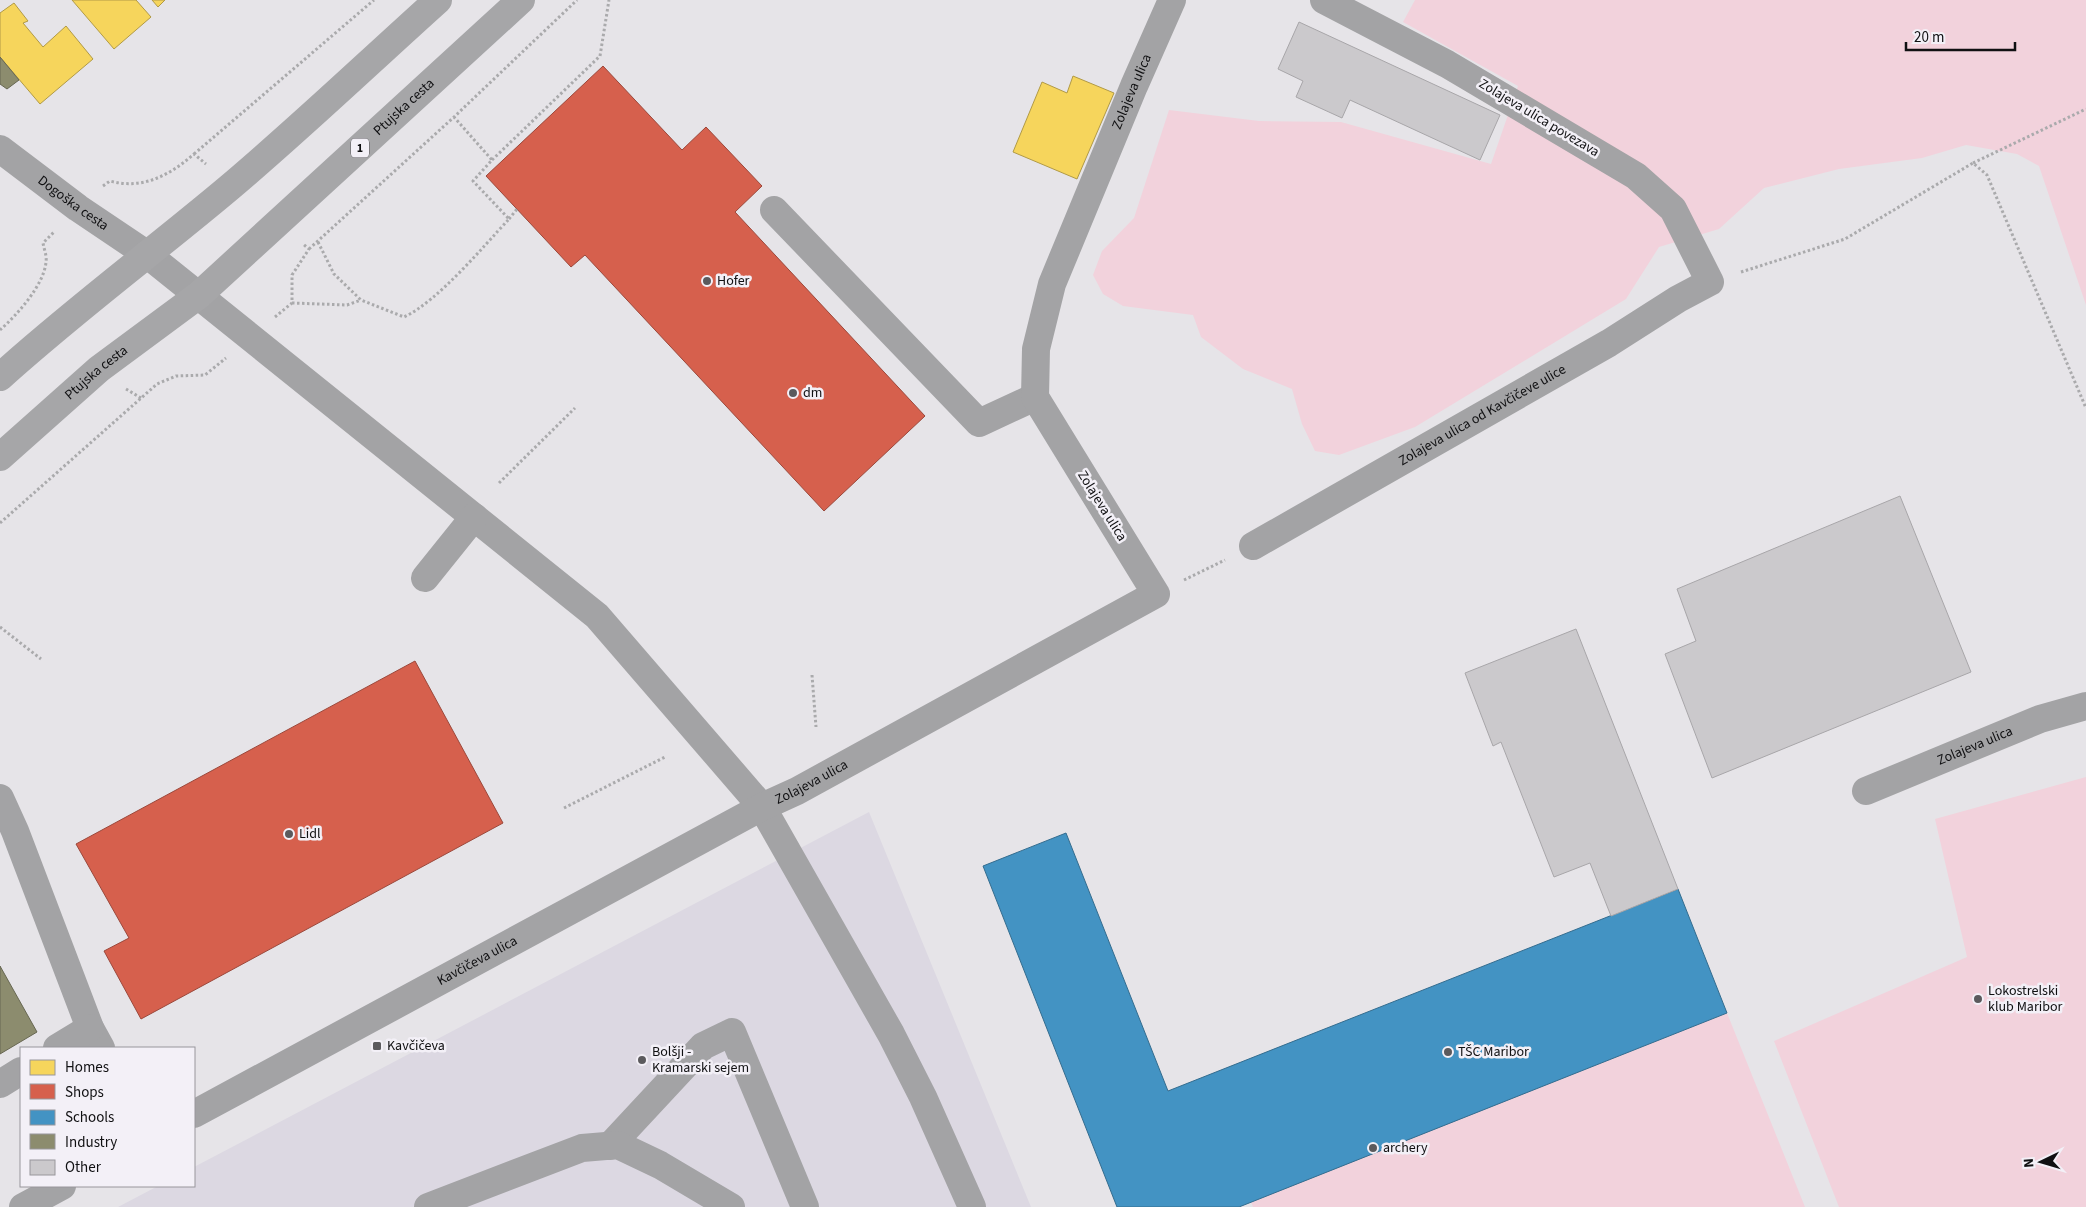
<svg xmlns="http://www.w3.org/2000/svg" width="2086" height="1207" font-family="'Source Sans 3',sans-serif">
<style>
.built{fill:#dcd8e2}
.green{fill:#f2d2dc}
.homes{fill:#f6d55c;stroke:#b19a46}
.shops{fill:#d6604d;stroke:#9b483b}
.schools{fill:#4393c3;stroke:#346c8e}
.industry{fill:#8c8c6e;stroke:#676752}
.building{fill:#cbc9cc;stroke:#a8a6a9}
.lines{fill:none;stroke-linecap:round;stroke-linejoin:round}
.path{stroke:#aaaaac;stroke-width:3;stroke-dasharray:2.5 2.5;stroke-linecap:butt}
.minor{stroke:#a3a3a5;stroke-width:28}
.major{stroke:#a6a6a8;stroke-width:28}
.poi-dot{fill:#5b5a5d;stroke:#f3f0f7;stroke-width:2}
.labels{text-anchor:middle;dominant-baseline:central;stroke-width:5;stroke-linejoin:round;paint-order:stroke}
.shield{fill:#f3f0f7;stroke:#545357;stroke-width:1}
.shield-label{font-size:12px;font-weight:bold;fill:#101012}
.street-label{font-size:14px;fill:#101012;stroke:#f3f0f7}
.poi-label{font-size:14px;fill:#101012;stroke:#f3f0f7;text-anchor:start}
</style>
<rect width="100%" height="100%" fill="#e6e4e8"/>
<path class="built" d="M 869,812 L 1031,1207 L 118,1207 L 158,1186 L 194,1186 L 194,1167 Z"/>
<path class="green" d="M 1415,0 L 2086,0 L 2086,305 L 2039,166 L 2017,154 L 1966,145 L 1922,158 L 1839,169 L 1764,188 L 1719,229 L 1659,247 L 1626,299 L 1415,427 L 1339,455 L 1315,451 L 1302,424 L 1292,389 L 1243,369 L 1201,337 L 1193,315 L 1123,306 L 1103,294 L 1093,275 L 1102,251 L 1134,218 L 1169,110 L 1259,121 L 1341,122 L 1491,164 L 1518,86 L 1403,22 Z
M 2086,777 L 2086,1207 L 1839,1207 L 1774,1041 L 1967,957 L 1935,819 Z
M 1727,1013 L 1805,1207 L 1253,1207 L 1251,1202 Z"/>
<path class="homes" d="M 72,0 L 136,0 L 151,17 L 114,49 Z
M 152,0 L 165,0 L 158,7 Z
M 14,3 L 28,21 L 23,23 L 43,47 L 66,26 L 93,59 L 40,104 L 0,57 L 0,13 Z
M 1073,76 L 1114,93 L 1077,179 L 1013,152 L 1042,82 L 1067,93 Z"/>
<path class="shops" d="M 603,66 L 682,150 L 706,127 L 762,186 L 735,212 L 925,416 L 824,511 L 585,255 L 571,267 L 486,176 Z
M 415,661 L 503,823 L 141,1019 L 104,951 L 129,938 L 76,844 Z"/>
<path class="schools" d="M 1066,833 L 1168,1091 L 1678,889 L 1727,1013 L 1239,1207 L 1117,1207 L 983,866 Z"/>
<path class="industry" d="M 0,57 L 19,80 L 7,89 L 0,84 Z
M 0,966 L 37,1032 L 0,1054 Z"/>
<path class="building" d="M 1299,22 L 1500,115 L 1480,160 L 1350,100 L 1342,118 L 1296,97 L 1303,81 L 1278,69 Z
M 1900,496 L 1971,672 L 1712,778 L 1665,654 L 1696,641 L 1677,589 Z
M 1576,629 L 1678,889 L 1611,916 L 1590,863 L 1554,877 L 1501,742 L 1493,746 L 1465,673 Z"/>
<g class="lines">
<path class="path" d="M 194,154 L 374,0
M 492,160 L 600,56 L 609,0
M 1973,163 L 2086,109
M 103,186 L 110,181 C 143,190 170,175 194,154 L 206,164
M 509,219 L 517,209
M 318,242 L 334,274 L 361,300 L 404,317 C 438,301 482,248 509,219 L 473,181 L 492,160 L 454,117
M 309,249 L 454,117 L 577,0
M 1741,272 L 1845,239 L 1973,163 L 1987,175 L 2086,408
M 292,303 L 347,305 L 361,300
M 275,317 L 292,303 L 292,275 L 309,249 L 303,244
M 0,330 C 17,315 44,285 46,262 C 47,256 44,249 43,243 L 55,231
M 126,389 L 141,398
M 499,483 L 575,408
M 0,523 L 157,384 L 176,376 L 205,375 L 226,358
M 1184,580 L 1225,560
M 0,627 L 41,659
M 812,675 L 816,727
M 564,808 L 665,757"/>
<g class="minor">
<path id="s1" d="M 0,149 L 78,208 L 148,255 L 597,616 L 762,807 L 891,1034 L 923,1097 L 972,1207"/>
<path d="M 774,210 L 979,423 L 1035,397"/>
<path id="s2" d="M 1253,546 L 1609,343 L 1678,299 L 1710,282 L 1673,209 L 1636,176 L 1447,64 L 1324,0"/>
<path d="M 425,578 L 474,517"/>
<path id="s3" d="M 1866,791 L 2040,719 L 2086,706"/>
<path d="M 0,798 L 15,831 L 90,1028 L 101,1048"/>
<path d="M 57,1048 L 90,1028"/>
<path d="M 0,1084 L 21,1071"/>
<path id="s4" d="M 194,1114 L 762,807 L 797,791 L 1156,594 L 1035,397 L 1036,349 L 1052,284 L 1134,86 L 1172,0"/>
<path d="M 610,1146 L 703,1046 L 732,1032 L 805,1207"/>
<path d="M 23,1207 L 62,1186"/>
<path d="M 428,1207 L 582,1148 L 618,1145 L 660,1165 L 731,1207"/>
</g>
<g class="major">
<path d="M 0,377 C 74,310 154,251 230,187 C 301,127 369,62 438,0"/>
<path id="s5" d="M 0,457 L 99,369 L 199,295 L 521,0"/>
</g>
</g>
<g class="poi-dot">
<circle cx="707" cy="281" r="5"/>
<circle cx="793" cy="393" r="5"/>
<circle cx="289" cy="834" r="5"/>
<circle cx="1978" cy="999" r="5"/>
<rect x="372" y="1041" width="10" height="10" rx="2.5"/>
<circle cx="1448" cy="1052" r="5"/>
<circle cx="642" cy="1060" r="5"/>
<circle cx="1373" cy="1148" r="5"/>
</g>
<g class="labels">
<rect class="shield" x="351" y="138.5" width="18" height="19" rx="4"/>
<g class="shield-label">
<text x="360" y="148">1</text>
</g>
<g class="street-label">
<text stroke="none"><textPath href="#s4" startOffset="1648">Zolajeva ulica</textPath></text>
<text stroke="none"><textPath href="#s5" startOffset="535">Ptujska cesta</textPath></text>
<text transform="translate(1539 118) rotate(31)">Zolajeva ulica povezava</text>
<text stroke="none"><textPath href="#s1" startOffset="91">Dogoška cesta</textPath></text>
<text stroke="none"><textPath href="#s5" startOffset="128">Ptujska cesta</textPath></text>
<text stroke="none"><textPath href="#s2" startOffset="264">Zolajeva ulica od Kavčičeve ulice</textPath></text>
<text transform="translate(1102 506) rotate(58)">Zolajeva ulica</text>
<text stroke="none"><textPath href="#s3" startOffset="118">Zolajeva ulica</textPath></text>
<text stroke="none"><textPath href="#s4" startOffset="701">Zolajeva ulica</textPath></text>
<text stroke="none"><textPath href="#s4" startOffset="322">Kavčičeva ulica</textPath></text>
</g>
<g class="poi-label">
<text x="717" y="281">Hofer</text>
<text x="803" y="393">dm</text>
<text x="299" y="834">Lidl</text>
<text x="1988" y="991">Lokostrelski<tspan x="1988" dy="16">klub Maribor</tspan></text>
<text x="387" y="1046">Kavčičeva</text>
<text x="652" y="1052">Bolšji -<tspan x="652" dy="16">Kramarski sejem</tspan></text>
<text x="1458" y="1052">TŠC Maribor</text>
<text x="1383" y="1148">archery</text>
</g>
</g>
<rect x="20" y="1047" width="175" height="140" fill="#f3f0f7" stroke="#98969b"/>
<rect x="30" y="1060" width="25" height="15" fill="#f6d55c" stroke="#98969b"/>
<text x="65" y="1072" font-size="15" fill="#101012">Homes</text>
<rect x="30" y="1084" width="25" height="15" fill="#d6604d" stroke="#98969b"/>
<text x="65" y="1097" font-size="15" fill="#101012">Shops</text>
<rect x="30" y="1110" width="25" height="15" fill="#4393c3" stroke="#98969b"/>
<text x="65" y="1122" font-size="15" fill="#101012">Schools</text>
<rect x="30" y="1134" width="25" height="15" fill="#8c8c6e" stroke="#98969b"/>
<text x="65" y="1147" font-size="15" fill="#101012">Industry</text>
<rect x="30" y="1160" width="25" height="15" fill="#cbc9cc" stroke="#98969b"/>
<text x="65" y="1172" font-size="15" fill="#101012">Other</text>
<g transform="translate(2041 1162) rotate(265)" stroke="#f3f0f7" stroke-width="4" paint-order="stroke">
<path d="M0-4L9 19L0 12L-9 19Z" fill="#101012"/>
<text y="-8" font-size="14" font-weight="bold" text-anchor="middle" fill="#101012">N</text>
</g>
<path d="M1906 42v8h109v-8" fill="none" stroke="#101012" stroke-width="2.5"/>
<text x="1914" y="42" font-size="15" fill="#101012" stroke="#f3f0f7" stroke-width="4" paint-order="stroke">20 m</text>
</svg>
